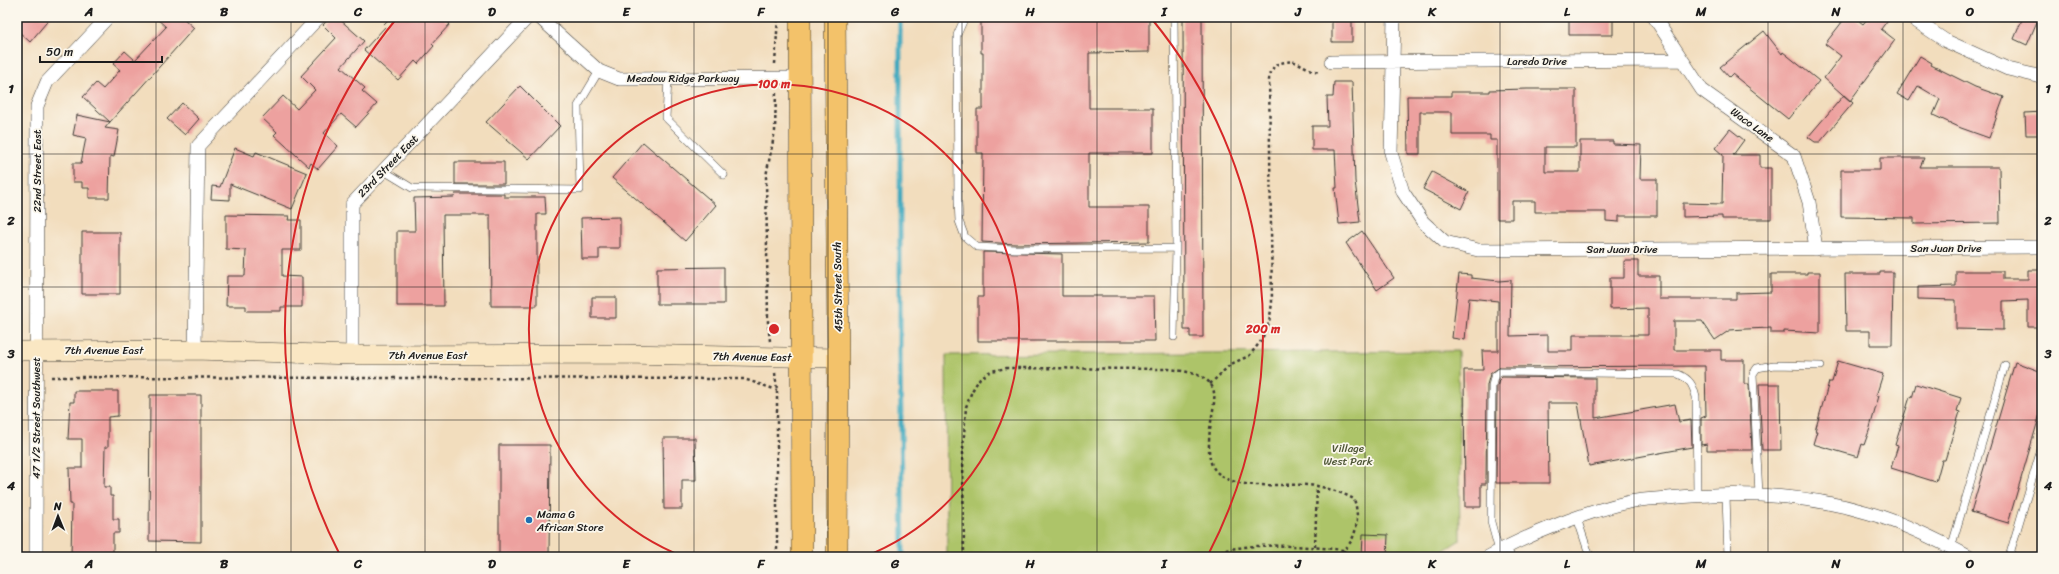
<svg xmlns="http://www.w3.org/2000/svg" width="2059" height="574" font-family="Sriracha,sans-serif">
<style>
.green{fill:#adc469;stroke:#647042}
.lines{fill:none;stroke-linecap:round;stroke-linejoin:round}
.stream{stroke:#3ea8be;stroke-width:5}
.building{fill:#eda19f}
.lane-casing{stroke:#3c3934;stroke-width:8}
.street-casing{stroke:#3c3934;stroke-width:14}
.secondary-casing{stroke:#3c3934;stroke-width:20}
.primary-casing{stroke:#3c3934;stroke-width:22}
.path{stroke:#3c3934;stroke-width:2.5;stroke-dasharray:3 3;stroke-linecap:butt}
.lane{stroke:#fff;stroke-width:7}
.street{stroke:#fff;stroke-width:13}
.secondary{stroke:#fae7c3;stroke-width:19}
.primary{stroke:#f3c26a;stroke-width:21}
.grid{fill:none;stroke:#1c1c1c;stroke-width:1;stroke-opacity:0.55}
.ring{fill:none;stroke:#d62828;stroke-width:2}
.poi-dot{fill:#1f6fb2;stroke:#fbf7ec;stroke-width:1.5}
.labels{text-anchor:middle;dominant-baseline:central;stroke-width:3.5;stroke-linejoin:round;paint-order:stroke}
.street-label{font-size:11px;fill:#1c1c1c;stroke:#fbf7ec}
.park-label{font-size:11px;fill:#4f5737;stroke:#fbf7ec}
.poi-label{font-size:11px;fill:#1c1c1c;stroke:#fbf7ec;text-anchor:start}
.centre{fill:#d62828;stroke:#fbf7ec;stroke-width:2}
.ring-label{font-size:12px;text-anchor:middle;font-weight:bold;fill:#d62828;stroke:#fbf7ec;stroke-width:3.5;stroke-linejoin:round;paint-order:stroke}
.neatline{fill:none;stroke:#1c1c1c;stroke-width:1.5}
.grid-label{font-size:13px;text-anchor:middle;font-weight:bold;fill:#1c1c1c}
</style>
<rect width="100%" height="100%" fill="#fbf7ec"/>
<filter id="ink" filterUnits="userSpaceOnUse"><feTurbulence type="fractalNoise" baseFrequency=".025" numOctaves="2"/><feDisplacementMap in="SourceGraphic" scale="8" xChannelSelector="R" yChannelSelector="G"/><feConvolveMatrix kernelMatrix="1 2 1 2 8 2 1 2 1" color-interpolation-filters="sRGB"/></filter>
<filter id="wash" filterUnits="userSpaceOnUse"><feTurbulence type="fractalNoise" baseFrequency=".012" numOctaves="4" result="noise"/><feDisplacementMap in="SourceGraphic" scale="16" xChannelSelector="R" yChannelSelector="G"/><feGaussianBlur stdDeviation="0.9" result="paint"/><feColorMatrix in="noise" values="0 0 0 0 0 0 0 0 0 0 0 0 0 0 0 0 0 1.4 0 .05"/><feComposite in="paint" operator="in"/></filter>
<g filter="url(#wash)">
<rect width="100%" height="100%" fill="#f2ddbd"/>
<path class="green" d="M 1458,351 L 1460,540 L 1433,557 L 947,557 L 946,355 Z"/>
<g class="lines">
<path class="stream" d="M 900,17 L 900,353 L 903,557"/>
</g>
<g id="blocks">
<path class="building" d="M 17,17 L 51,17 L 30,42 L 17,30 Z
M 155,17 L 182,17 L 194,28 L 110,122 L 83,97 L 96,83 L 103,89 L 120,70 L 113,64 L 125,51 L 135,60 L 166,27 Z
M 330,17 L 337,17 L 364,41 L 341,67 L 365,88 L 362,91 L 377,104 L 356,127 L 341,114 L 324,133 L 338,146 L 318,169 L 311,163 L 309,167 L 274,135 L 277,132 L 262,118 L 283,96 L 297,109 L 315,90 L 301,76 L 336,38 L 323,25 Z
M 391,17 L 442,17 L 450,24 L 432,44 L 434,46 L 418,64 L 415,61 L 398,80 L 364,50 L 386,26 L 384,24 Z
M 1183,17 L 1202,17 L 1203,337 L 1190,337 L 1190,330 L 1184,330 Z
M 1332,17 L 1352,17 L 1352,42 L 1332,42 Z
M 1569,17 L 1613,17 L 1613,35 L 1569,35 Z
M 1846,17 L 1854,17 L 1863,24 L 1869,17 L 1890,17 L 1881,29 L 1895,40 L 1850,101 L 1824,78 L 1841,56 L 1825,44 Z
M 2023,17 L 2039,17 L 2027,45 L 2014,39 Z
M 1149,18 L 1149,52 L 1089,53 L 1089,108 L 1153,108 L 1153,153 L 1089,153 L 1089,207 L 1149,207 L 1149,242 L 1015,244 L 982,242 L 983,153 L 977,153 L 977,109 L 983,109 L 983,53 L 981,53 L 981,19 Z
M 1764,31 L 1782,54 L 1783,52 L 1819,81 L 1788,119 L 1732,74 L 1729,77 L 1720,67 Z
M 1920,56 L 1932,63 L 1931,65 L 1975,87 L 2004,97 L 1989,138 L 1961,128 L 1933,115 L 1940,99 L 1918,86 L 1909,101 L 1897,94 Z
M 1334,82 L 1352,82 L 1355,181 L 1360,222 L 1339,224 L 1335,188 L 1337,188 L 1335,150 L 1312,150 L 1312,126 L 1328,126 L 1327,97 L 1333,97 Z
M 520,86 L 560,126 L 529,159 L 486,122 Z
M 1527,89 L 1576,89 L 1576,147 L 1545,147 L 1545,172 L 1580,172 L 1580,141 L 1613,141 L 1613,144 L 1641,145 L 1640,179 L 1657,179 L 1657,216 L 1619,216 L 1619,222 L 1606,221 L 1606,212 L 1535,212 L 1535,201 L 1512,201 L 1512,219 L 1497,219 L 1497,140 L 1490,140 L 1490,135 L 1452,135 L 1452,112 L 1420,112 L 1420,154 L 1408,154 L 1407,96 L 1451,96 L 1451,92 L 1490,92 L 1490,90 Z
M 1844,95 L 1853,103 L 1820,142 L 1815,142 L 1808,137 Z
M 182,103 L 199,119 L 185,135 L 167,119 Z
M 2042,112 L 2042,135 L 2026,135 L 2025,113 Z
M 77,115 L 110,122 L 105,128 L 119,130 L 114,157 L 110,156 L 109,198 L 89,198 L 89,188 L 82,188 L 82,182 L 73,182 L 73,163 L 81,163 L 86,138 L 73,135 Z
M 1730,129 L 1744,140 L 1733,155 L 1760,155 L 1760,168 L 1771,168 L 1771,219 L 1722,219 L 1722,216 L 1683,217 L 1683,203 L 1722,204 L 1723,155 L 1715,148 Z
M 643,142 L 716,205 L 685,241 L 612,178 Z
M 235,148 L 254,156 L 256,152 L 307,173 L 292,209 L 230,184 L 230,200 L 211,199 L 212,186 L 220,187 Z
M 1880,158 L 1924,158 L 1920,167 L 1999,167 L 2000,223 L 1914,224 L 1914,218 L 1841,217 L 1841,170 L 1880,170 Z
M 455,162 L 504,162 L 504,184 L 455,184 Z
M 1432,172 L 1469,192 L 1461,209 L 1423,189 Z
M 455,194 L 504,194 L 504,197 L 545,197 L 546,214 L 537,214 L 537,306 L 491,306 L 490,215 L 443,215 L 444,306 L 397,306 L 397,231 L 415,231 L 414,198 L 454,197 Z
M 226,215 L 289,216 L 288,220 L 301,220 L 301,250 L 282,250 L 282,276 L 302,277 L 302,307 L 281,307 L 281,311 L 246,311 L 246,306 L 226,306 L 227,276 L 245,276 L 246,250 L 226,249 Z
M 620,217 L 620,248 L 599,248 L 599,259 L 582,259 L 581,218 Z
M 1362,231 L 1394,278 L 1377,290 L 1346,243 Z
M 82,232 L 120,232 L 120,294 L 82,294 Z
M 983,252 L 1062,254 L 1062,296 L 1154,296 L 1155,341 L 978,341 L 978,297 L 983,297 Z
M 1624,261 L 1638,261 L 1638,276 L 1659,276 L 1659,299 L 1736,299 L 1736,293 L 1771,292 L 1771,274 L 1807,274 L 1807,272 L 1820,272 L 1820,333 L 1784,331 L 1784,333 L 1771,333 L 1771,328 L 1746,329 L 1730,330 L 1715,340 L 1702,321 L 1674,321 L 1674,350 L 1721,350 L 1721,360 L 1744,360 L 1744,384 L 1749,384 L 1752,450 L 1707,450 L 1707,444 L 1701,445 L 1701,418 L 1706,416 L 1705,366 L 1500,367 L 1490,374 L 1487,385 L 1486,484 L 1481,484 L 1481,507 L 1465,507 L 1464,370 L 1483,370 L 1482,351 L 1498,351 L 1498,301 L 1469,298 L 1465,340 L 1452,338 L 1459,274 L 1471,275 L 1471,278 L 1499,281 L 1511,280 L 1510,336 L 1548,335 L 1548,351 L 1573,351 L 1573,335 L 1648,335 L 1648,308 L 1610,309 L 1610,278 L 1624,278 Z
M 724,267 L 724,304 L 657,304 L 657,268 Z
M 2028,270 L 2040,270 L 2041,327 L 2028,327 L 2028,300 L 2003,301 L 2003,330 L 1956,329 L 1956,300 L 1918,299 L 1918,287 L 1956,286 L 1956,271 L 2003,271 L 2003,279 L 2028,279 Z
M 1880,272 L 1893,272 L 1892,345 L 1870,345 L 1870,331 L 1846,331 L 1845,274 L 1880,274 Z
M 592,297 L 616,297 L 616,318 L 592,318 Z
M 1838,361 L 1883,374 L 1876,396 L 1879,396 L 1869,431 L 1864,445 L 1862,444 L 1858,457 L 1813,444 L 1817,431 L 1815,431 L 1829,382 L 1832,382 Z
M 2015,362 L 2042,372 L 2042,407 L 2008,523 L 1971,512 Z
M 1502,377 L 1595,378 L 1595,418 L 1675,404 L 1679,422 L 1691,420 L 1692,447 L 1589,466 L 1578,403 L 1548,403 L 1549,483 L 1496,483 L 1497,387 L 1499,380 Z
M 1759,384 L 1780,384 L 1781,450 L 1762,450 Z
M 1916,384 L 1961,398 L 1957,411 L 1960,412 L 1953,434 L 1945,460 L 1942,460 L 1936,482 L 1891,468 L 1898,446 L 1895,445 L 1910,397 L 1912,398 Z
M 74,391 L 118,391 L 118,416 L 108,417 L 108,447 L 105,447 L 104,487 L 110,487 L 110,496 L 113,496 L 113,519 L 119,519 L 119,533 L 113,533 L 113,557 L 71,557 L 72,504 L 70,504 L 69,468 L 82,468 L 82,439 L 68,439 L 70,402 L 74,402 Z
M 150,395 L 201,395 L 201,542 L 149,541 Z
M 663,438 L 695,438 L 696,480 L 682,480 L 682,509 L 664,509 Z
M 499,445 L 550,445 L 549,557 L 499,557 Z
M 1363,534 L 1388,535 L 1387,557 L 1362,557 Z"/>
</g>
</g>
<g filter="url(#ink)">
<use href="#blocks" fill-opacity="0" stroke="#3c3934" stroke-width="1"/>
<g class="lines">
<defs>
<path id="lane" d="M 965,17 L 957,35 L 958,200 L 959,221 L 965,237 L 977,247 L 1015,249 L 1176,248
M 668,78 L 666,118 L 724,175
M 384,171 L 412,188 L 580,190 L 578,106 L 599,71
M 1174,337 L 1176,248 L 1174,17
M 1726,495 L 1728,557
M 1759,495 L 1753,374 L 1757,368 L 1774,365 L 1821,366
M 1577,518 L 1590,557
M 1507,547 L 1511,557
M 1951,548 L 2005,365
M 1499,551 L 1491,522 L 1492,386 L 1494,377 L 1500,372 L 1678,374 C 1690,379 1693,385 1696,397 L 1697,495
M 2009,557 L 2042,446"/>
<path id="street" d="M 539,17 L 599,71 L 619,79 L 801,78
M 1394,17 L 1391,153 L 1403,192 L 1423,222 L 1445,242 L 1478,250 L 2042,247
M 1654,17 L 1702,90 L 1794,156 L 1809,202 L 1816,249
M 1910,17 L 1946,41 L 2008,69 L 2042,77
M 1331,62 L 1681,60
M 195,350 L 198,146 L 319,17
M 352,355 L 352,204 L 528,17
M 36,557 L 37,106 L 47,82 L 108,17
M 1488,557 C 1527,535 1585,512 1629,502 C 1642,499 1655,499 1668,498 C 1734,491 1805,494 1869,513 C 1903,523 1938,540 1969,557"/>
<path id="secondary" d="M 17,351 L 195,350 L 352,355 L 624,354 L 838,358"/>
<path id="primary" d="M 800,17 L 802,557
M 835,17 L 838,358 L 837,557"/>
</defs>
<use href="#lane" class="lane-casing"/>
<use href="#street" class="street-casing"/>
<use href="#secondary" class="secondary-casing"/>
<use href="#primary" class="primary-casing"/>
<path class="path" d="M 775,64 L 778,17
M 770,341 L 768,323 L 766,176 L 775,131 L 776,91
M 775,373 L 777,390 L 777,557
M 51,377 L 744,379 L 777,390
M 1210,384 L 1231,364 L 1249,356 L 1261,341 L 1269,323 L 1272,303 L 1269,75 L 1275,65 C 1301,55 1300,70 1321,72
M 1315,547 L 1317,486
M 1344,550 L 1344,557
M 964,557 L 963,449 L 966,407 L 972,391 L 980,378 L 991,371 L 1007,368 L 1169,369 C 1237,377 1208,401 1209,447 C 1209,455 1210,464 1215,470 C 1235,494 1288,481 1317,486 C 1330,489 1343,493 1354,499 C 1360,517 1357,538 1344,550 C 1311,547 1237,539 1210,557"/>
<use href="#lane" class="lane"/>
<use href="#street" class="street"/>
<use href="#secondary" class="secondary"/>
<use href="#primary" class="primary"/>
</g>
</g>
<path class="grid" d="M 156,17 L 156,557M 291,17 L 291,557M 425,17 L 425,557M 559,17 L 559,557M 694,17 L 694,557M 828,17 L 828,557M 962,17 L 962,557M 1097,17 L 1097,557M 1231,17 L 1231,557M 1365,17 L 1365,557M 1500,17 L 1500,557M 1634,17 L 1634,557M 1768,17 L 1768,557M 1903,17 L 1903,557M 17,154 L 2042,154M 17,287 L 2042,287M 17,420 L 2042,420"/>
<g class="ring">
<path d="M684 557A245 245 0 1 1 864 557"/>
<path d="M340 555A489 489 0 0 1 397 18M1151 18A489 489 0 0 1 1208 555"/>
</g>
<circle class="poi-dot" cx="529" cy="520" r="4"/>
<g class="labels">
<g class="street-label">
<text x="1537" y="61">Laredo Drive</text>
<text x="683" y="78">Meadow Ridge Parkway</text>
<text transform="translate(1752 125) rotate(36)">Waco Lane</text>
<text transform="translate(388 166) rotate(-46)">23rd Street East</text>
<text transform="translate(37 171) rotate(-90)">22nd Street East</text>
<text x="1946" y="248">San Juan Drive</text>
<text x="1622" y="249">San Juan Drive</text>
<text transform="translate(838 287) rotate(-91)">45th Street South</text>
<text x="104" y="350">7th Avenue East</text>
<text x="428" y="355">7th Avenue East</text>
<text transform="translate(752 357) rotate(1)">7th Avenue East</text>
<text transform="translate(36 418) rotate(-90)">47 1/2 Street Southwest</text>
</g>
<g class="park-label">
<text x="1348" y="448">Village<tspan x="1348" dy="13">West Park</tspan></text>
</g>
<g class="poi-label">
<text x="537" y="514">Mama G<tspan x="537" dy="13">African Store</tspan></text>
</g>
</g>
<circle cx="774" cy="329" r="6" class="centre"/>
<g class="ring-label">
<text x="774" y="88">100 m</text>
<text x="1263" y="333">200 m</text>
</g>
<rect width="2059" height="574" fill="none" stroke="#fbf7ec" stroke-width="44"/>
<g transform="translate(58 516) rotate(359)" stroke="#fbf7ec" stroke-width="3" paint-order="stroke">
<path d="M0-3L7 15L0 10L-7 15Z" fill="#1c1c1c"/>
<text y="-6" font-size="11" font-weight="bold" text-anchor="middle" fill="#1c1c1c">N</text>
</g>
<path d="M40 56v6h122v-6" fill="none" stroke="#1c1c1c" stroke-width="2"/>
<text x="46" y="56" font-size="12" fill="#1c1c1c" stroke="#fbf7ec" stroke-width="3" paint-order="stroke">50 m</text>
<rect x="22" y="22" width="2015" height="530" class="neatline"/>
<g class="grid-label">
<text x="89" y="16">A</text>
<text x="224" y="16">B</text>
<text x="358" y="16">C</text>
<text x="492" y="16">D</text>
<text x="626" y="16">E</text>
<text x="761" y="16">F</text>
<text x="895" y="16">G</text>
<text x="1030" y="16">H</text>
<text x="1164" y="16">I</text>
<text x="1298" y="16">J</text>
<text x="1432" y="16">K</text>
<text x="1567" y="16">L</text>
<text x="1701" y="16">M</text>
<text x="1836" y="16">N</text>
<text x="1970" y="16">O</text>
<text x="11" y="93">1</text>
<text x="2048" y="93">1</text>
<text x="11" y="225">2</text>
<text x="2048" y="225">2</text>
<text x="11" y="358">3</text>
<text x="2048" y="358">3</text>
<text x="11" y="490">4</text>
<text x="2048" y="490">4</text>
<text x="89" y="568">A</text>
<text x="224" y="568">B</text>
<text x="358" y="568">C</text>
<text x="492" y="568">D</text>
<text x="626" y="568">E</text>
<text x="761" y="568">F</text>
<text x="895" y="568">G</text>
<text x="1030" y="568">H</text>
<text x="1164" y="568">I</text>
<text x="1298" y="568">J</text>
<text x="1432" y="568">K</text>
<text x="1567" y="568">L</text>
<text x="1701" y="568">M</text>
<text x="1836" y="568">N</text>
<text x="1970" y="568">O</text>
</g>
</svg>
